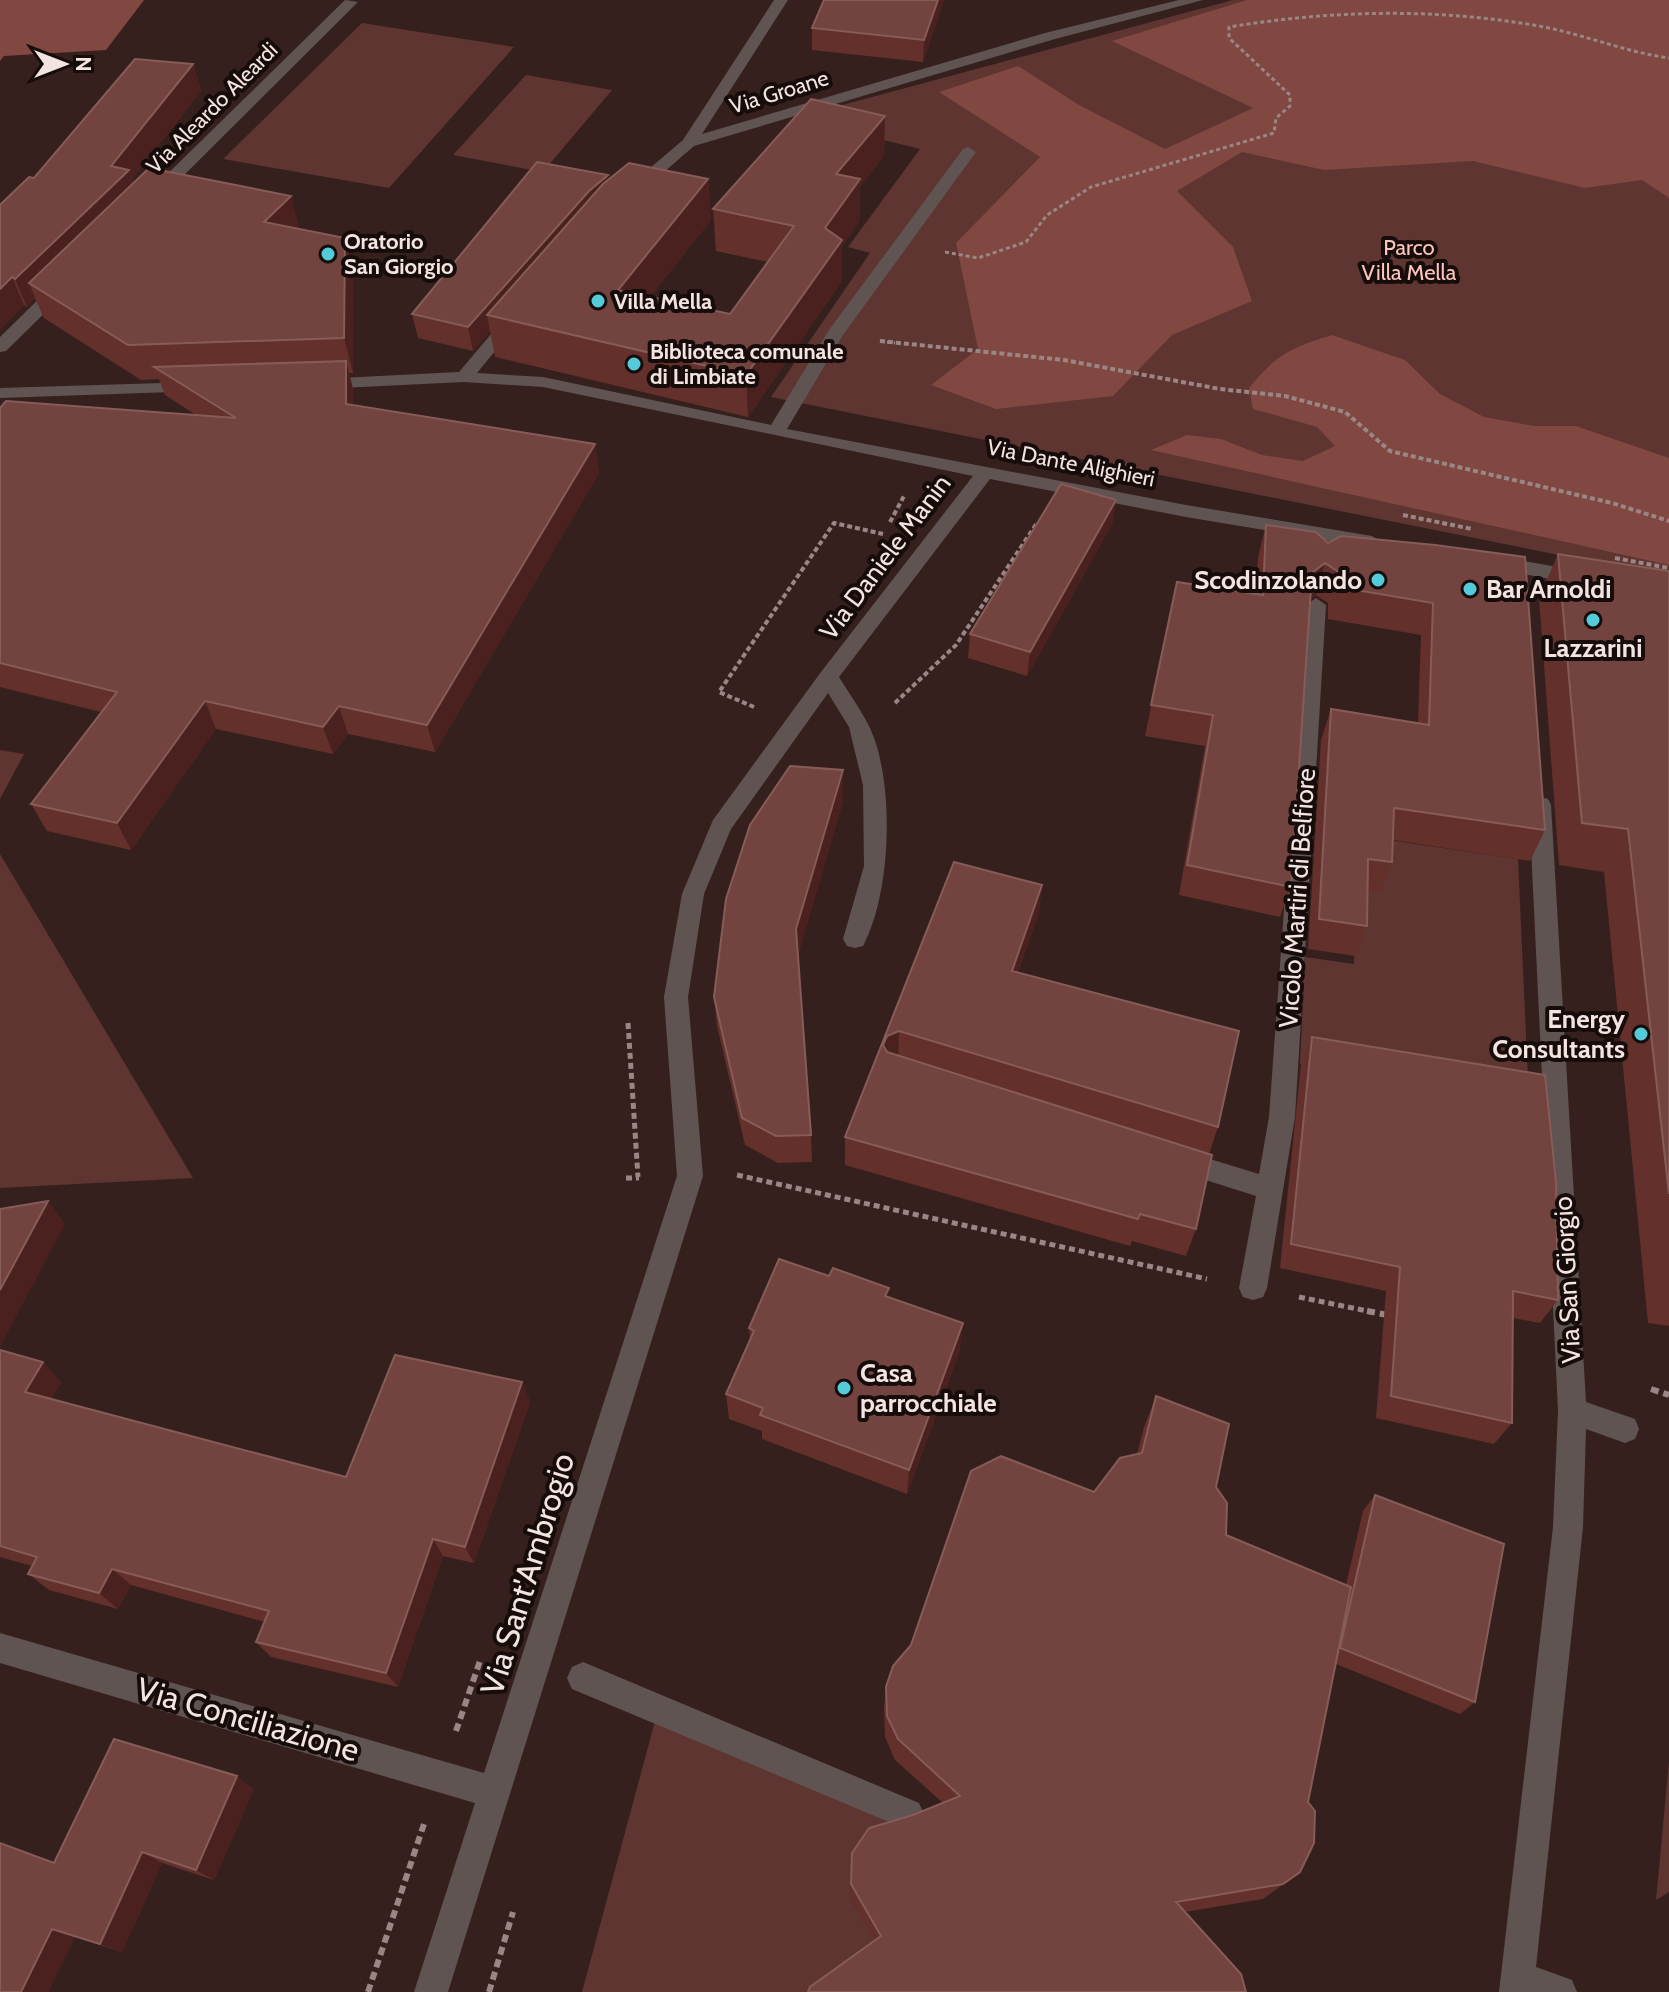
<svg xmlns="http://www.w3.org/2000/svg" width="1669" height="1992" font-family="Cabin,sans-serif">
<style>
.green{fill:#5e3530}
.forest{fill:#814741}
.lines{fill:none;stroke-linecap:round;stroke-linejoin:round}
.path-far3{stroke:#9a8785;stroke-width:3;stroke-dasharray:4 3;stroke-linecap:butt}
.path-far2{stroke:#9a8785;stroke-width:4;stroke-dasharray:5 3;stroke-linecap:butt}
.path-far1{stroke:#9a8785;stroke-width:5;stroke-dasharray:6 4;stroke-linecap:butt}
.path{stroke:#9a8785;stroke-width:6;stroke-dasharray:8 5;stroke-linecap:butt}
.minor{fill:#605452;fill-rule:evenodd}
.wall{fill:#63302c}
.shaded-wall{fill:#4a211e}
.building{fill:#72433f;stroke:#865c58;stroke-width:2}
.poi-dot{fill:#53cbda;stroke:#160d0b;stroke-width:3}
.labels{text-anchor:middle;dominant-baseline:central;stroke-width:8;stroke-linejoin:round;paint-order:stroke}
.far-street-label{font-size:22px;fill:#f3e3e1;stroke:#160d0b}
.far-poi-label{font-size:22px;font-weight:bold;fill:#f3e3e1;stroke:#160d0b;text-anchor:start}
.far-park-label{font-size:22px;fill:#fdc4bd;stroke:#160d0b}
.street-label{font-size:26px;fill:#f3e3e1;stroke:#160d0b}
.poi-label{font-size:26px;font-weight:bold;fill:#f3e3e1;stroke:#160d0b;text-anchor:end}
.near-street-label{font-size:32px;fill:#f3e3e1;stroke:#160d0b}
</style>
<rect width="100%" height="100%" fill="#36201d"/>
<path class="green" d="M 1233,0 L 1669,0 L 1669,577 L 771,397 L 870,253 L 848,247 L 920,149 L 794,118 Z
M 362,23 L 514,47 L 389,188 L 223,159 Z
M 526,75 L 612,90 L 543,172 L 453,155 Z
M 0,750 L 24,754 L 0,799 Z
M 1382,839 L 1518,859 L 1529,1102 L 1300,1064 L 1305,957 L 1354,964 L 1357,889 Z
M 0,854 L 193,1178 L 0,1188 Z
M 655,1721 L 890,1822 L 850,1899 L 877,1942 L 819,1992 L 582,1992 Z
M 1669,1761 L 1669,1892 L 1656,1900 Z"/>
<path class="forest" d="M 0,0 L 144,0 L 106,50 L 4,56 L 0,61 Z
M 1247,0 L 1669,0 L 1669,198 L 1642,180 L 1585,188 L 1473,161 L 1324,170 L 1242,152 L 1177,191 L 1233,247 L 1252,301 L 1172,335 L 1113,396 L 996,409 L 931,385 L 978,349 L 956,243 L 1040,157 L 939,92 L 1018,66 L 1079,105 L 1165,149 L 1253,108 L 1112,41 Z
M 1332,335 L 1405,360 L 1440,394 L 1484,417 L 1534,426 L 1576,426 L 1669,458 L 1669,565 L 1151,450 L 1187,435 L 1221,439 L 1262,455 L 1303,461 L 1335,446 L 1317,427 L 1253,409 L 1249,388 C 1277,354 1290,348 1332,335 Z"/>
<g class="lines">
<path class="path-far3" d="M 945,252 L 978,258 L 1026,242 L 1047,215 L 1091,187 L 1274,133 L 1276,118 L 1290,106 L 1290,95 L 1229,38 L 1229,27 C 1332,10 1436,8 1539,26 C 1583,34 1625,52 1669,58
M 880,341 L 895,343"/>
<path class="path-far2" d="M 880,341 L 1064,360 L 1220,389 L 1285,396 L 1345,412 L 1390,451 L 1612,503 L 1669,521
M 1403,515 L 1472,529
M 890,522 L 904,496
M 1615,558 L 1669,568
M 895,703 L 956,645 L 1037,523
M 754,707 L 719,692 L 834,523 L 883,534"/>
<path class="path-far1" d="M 628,1023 L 638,1177
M 737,1175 L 1207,1279
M 626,1178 L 639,1178
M 1299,1297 L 1377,1313"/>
<path class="path" d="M 1367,1311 L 1388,1315
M 1651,1389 L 1669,1395
M 456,1731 L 481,1658
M 368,1992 L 424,1824
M 489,1992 L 513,1912"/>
<path class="minor" d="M 345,0 L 358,2 L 162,197 L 150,197 L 150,191 Z
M 774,0 L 788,0 L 702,134 L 1045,33 L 1179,0 L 1203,0 L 1055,39 L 694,146 L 641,192 L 629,192 L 629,186 L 683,140 Z
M 968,147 L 976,152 L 843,335 L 787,429 L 1186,505 L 1372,536 L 1382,542 L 1372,548 L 1186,517 L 990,479 L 839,677 C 853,700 870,721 877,747 C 893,801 890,895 863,946 L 855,948 L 847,946 L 843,939 L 864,866 L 863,785 L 849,727 L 828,693 L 731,829 L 704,894 L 688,997 L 703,1176 L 448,1992 L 414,1992 L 475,1803 L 0,1663 L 0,1633 L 484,1773 L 677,1176 L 664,997 L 682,894 L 713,820 L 821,672 L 973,476 L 543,387 L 464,382 L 320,389 L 311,384 L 320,379 L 459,372 L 508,314 L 514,313 L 522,318 L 477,373 L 543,377 L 771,425 L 829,330 L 963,149 Z
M 61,282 L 69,287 L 67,291 L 6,351 L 0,352 L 0,337 L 55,283 Z
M 195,382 L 201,383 L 204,387 L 201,391 L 0,398 L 0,388 Z
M 1495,556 L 1580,571 L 1590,578 L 1580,585 L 1488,567 L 1485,562 Z
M 1316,598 L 1326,605 L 1295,1117 L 1267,1288 L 1263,1297 L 1253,1300 L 1243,1297 L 1239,1288 L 1256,1196 L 1168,1168 L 1164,1160 L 1168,1152 L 1177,1149 L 1259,1174 L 1269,1117 L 1306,605 Z
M 1540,797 L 1548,799 L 1551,805 L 1586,1402 L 1635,1419 L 1639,1429 L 1635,1439 L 1625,1443 L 1586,1429 L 1583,1527 L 1536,1967 L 1572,1980 L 1577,1992 L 1499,1992 L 1553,1527 L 1558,1411 L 1529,805 L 1532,799 Z
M 583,1662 L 919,1803 L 924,1814 L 919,1825 L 908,1830 L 572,1689 L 567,1678 L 572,1667 Z"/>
</g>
<path class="wall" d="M 944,0 L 923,62 L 812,50 L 812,28 Z
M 193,64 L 201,91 L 132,179 L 133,183 L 300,229 L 345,238 L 353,272 L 353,373 L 349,373 L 353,389 L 353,405 L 595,444 L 599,473 L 435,752 L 348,734 L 333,754 L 216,729 L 131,850 L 47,831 L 31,804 L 101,712 L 0,687 L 0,408 L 196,415 L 165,395 L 159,379 L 141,380 L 44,318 L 35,298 L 27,307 L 24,305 L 0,330 L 34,178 Z
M 885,116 L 884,156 L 860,186 L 860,220 L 842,246 L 842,281 L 748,417 L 495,357 L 490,331 L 473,351 L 418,338 L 412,314 L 608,180 L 708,179 L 711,220 L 650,297 L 730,314 L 768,262 L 716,251 L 713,209 Z
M 1116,500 L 1112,524 L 1027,676 L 968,658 L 970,634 Z
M 1266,525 L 1328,543 L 1435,545 L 1545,830 L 1530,861 L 1393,840 L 1392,862 L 1380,892 L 1368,890 L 1367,926 L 1355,956 L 1308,949 L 1321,740 L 1331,709 L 1418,723 L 1421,635 L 1328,619 L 1328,603 L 1316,595 L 1310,599 L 1291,887 L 1280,917 L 1179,895 L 1205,746 L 1145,736 L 1177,582 L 1256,594 L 1258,557 Z
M 1558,554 L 1669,571 L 1669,1326 L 1648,1323 L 1604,872 L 1559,865 L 1539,598 Z
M 843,801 L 798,955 L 811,1135 L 812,1162 L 778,1163 L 745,1145 L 717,1026 L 714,997 Z
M 954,862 L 1042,885 L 1038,916 L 1018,972 L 1218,1127 L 1209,1154 L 1196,1229 L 1186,1256 L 1132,1241 L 1130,1246 L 845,1165 L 845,1137 Z
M 1312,1037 L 1558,1300 L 1540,1323 L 1513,1318 L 1512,1423 L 1494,1444 L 1376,1418 L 1386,1291 L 1280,1268 L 1301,1064 Z
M 888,1297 L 960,1350 L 907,1494 L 762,1439 L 762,1431 L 729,1419 L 726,1394 L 750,1340 L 749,1328 Z
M 0,1350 L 61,1382 L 51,1399 L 346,1477 L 522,1382 L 530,1402 L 474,1563 L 443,1556 L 398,1687 L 271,1657 L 256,1642 L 265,1622 L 131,1585 L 118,1609 L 49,1590 L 28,1574 L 32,1566 L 0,1557 Z
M 1156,1396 L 1216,1487 L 1226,1535 L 1346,1585 L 1363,1511 L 1375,1495 L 1475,1702 L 1460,1714 L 1336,1664 L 1308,1802 L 1300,1872 L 1263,1899 L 1185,1912 L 875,1941 L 850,1899 L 852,1853 L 913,1815 L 943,1803 L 895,1760 L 885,1737 L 884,1709 L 886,1687 L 1094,1492 L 1137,1454 L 1144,1427 Z
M 254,1789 L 214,1880 L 162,1863 L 122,1952 L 75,1937 L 48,1992 L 54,1863 Z"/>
<path class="shaded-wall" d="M 938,0 L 944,0 L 923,62 L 924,40 Z
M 193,64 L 201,91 L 132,179 L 138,198 L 29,283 L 35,298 L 27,307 L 15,279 L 111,166 Z
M 885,116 L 884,156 L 860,186 L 860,220 L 842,246 L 842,281 L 748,417 L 746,375 L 825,228 L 836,174 Z
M 608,175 L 611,199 L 487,315 L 490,331 L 473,351 L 468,327 L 589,191 Z
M 708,179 L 711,220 L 623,331 L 618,290 Z
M 291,196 L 300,230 L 264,222 Z
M 345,238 L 353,272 L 353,373 L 344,338 Z
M 12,277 L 24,305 L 0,330 L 0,289 Z
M 346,361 L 353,389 L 353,432 L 346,404 Z
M 595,444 L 599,473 L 435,752 L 427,725 Z
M 1116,500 L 1112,524 L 1027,676 L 1030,652 Z
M 1325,563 L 1316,595 L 1303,605 L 1312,573 Z
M 205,701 L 216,729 L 131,850 L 117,823 Z
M 339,706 L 348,734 L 333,754 L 323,727 Z
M 843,770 L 843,801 L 797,959 L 796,929 Z
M 1042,885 L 1038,916 L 1008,1001 L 1012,971 Z
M 899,1031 L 898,1060 L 885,1065 L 883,1045 L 887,1036 Z
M 48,1201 L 65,1224 L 0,1347 L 0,1290 Z
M 963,1323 L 960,1350 L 907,1494 L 909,1470 Z
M 43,1362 L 61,1382 L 44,1412 L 25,1392 Z
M 522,1382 L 530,1402 L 474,1563 L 465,1547 Z
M 433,1539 L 443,1556 L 398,1687 L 386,1673 Z
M 112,1569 L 131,1585 L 118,1609 L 99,1593 Z
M 237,1776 L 254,1789 L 214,1880 L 196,1870 Z
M 142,1852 L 162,1863 L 122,1952 L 100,1944 Z
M 52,1929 L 75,1937 L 48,1992 L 21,1992 Z"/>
<path class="building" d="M 824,0 L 938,0 L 924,40 L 812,28 Z
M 135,59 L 193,64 L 111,166 L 129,170 L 15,279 L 12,277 L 0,289 L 0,205 L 29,177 L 34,178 Z
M 811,99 L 885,116 L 836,174 L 860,179 L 825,228 L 842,240 L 746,375 L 487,315 L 603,184 L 629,163 L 708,179 L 618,290 L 730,314 L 794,226 L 713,209 Z
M 537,162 L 608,175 L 589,191 L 468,327 L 412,314 Z
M 149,168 L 291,196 L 264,222 L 345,238 L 344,338 L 128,345 L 29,283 Z
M 346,361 L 346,404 L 595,444 L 427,725 L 339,706 L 323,727 L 205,701 L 117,823 L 31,804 L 117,692 L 0,663 L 0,408 L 6,401 L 236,418 L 154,367 Z
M 1061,484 L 1116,500 L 1030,652 L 970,634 Z
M 1266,525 L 1316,532 L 1328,543 L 1341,536 L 1435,545 L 1525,557 L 1545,830 L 1394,808 L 1392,862 L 1368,859 L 1367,926 L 1319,919 L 1331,709 L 1429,725 L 1433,603 L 1338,587 L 1337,571 L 1325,563 L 1312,573 L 1291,887 L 1187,865 L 1213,715 L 1151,705 L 1177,582 L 1263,595 Z
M 1558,554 L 1669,571 L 1669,1194 L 1628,829 L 1582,823 Z
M 790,766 L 843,770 L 796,929 L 811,1135 L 776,1136 L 742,1118 L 714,997 L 726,899 L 750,825 Z
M 954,862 L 1042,885 L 1012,971 L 1239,1031 L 1218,1127 L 899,1031 L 887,1036 L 883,1045 L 887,1052 L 1212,1155 L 1196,1229 L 1140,1214 L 1138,1219 L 845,1137 Z
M 1312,1037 L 1545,1075 L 1556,1182 L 1558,1300 L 1513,1291 L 1512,1423 L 1391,1396 L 1400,1267 L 1291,1244 Z
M 48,1201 L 0,1290 L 0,1209 Z
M 779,1259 L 829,1276 L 833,1268 L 889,1288 L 885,1296 L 963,1323 L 909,1470 L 760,1415 L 763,1408 L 726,1394 L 754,1331 L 749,1328 Z
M 0,1350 L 43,1362 L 25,1392 L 346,1477 L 395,1355 L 522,1382 L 465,1547 L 433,1539 L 386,1673 L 256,1642 L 269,1611 L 112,1569 L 99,1593 L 28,1574 L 37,1557 L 0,1546 Z
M 1156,1396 L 1229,1424 L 1216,1487 L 1227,1503 L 1226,1535 L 1351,1587 L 1308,1802 L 1315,1811 L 1314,1843 L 1300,1872 L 1283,1884 L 1176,1902 L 1241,1974 L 1246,1992 L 808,1992 L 810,1987 L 881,1936 L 851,1884 L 852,1853 L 869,1828 L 913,1815 L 960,1796 L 898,1739 L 887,1716 L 886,1687 L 893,1666 L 911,1645 L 971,1471 L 1001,1456 L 1094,1492 L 1120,1458 L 1142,1453 Z
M 1375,1495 L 1504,1544 L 1475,1702 L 1340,1648 Z
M 114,1739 L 237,1776 L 196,1870 L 142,1852 L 100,1944 L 52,1929 L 21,1992 L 0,1992 L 0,1843 L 54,1863 Z"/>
<g class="poi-dot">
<circle cx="328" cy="254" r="8"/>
<circle cx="598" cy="301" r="8"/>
<circle cx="634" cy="364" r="8"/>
<circle cx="1378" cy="580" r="8"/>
<circle cx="1470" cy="589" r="8"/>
<circle cx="1593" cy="620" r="8"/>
<circle cx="1641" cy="1034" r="8"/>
<circle cx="844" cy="1388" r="8"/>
</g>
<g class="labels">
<g class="far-street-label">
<text transform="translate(779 92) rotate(-17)">Via Groane</text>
<text transform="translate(212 108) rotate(-45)">Via Aleardo Aleardi</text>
<text transform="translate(1071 463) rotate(11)">Via Dante Alighieri</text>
</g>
<g class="far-poi-label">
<text x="344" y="241">Oratorio<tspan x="344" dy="25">San Giorgio</tspan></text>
<text x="614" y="301">Villa Mella</text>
<text x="650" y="351">Biblioteca comunale<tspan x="650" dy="25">di Limbiate</tspan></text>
</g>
<g class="far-park-label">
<text x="1409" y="247">Parco<tspan x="1409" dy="25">Villa Mella</tspan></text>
</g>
<g class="street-label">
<text transform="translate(885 557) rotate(-53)">Via Daniele Manin</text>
<text transform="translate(1297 898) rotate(-86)">Vicolo Martiri di Belfiore</text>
<text transform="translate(1567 1280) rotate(-93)">Via San Giorgio</text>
</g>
<g class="poi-label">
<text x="1362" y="580">Scodinzolando</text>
<text x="1486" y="589" text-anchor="start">Bar Arnoldi</text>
<text x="1593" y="648" text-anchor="middle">Lazzarini</text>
<text x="1625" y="1019">Energy<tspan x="1625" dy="30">Consultants</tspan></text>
<text x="860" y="1373" text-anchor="start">Casa<tspan x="860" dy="30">parrocchiale</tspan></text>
</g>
<g class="near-street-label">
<text transform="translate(527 1574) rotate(-73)">Via Sant'Ambrogio</text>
<text transform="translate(248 1719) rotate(16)">Via Conciliazione</text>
</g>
</g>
<g transform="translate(64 64) rotate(90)" stroke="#160d0b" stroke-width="6" paint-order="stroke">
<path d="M0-6L14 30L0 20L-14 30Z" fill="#f3e3e1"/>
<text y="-12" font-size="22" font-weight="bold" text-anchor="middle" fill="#f3e3e1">N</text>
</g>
</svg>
